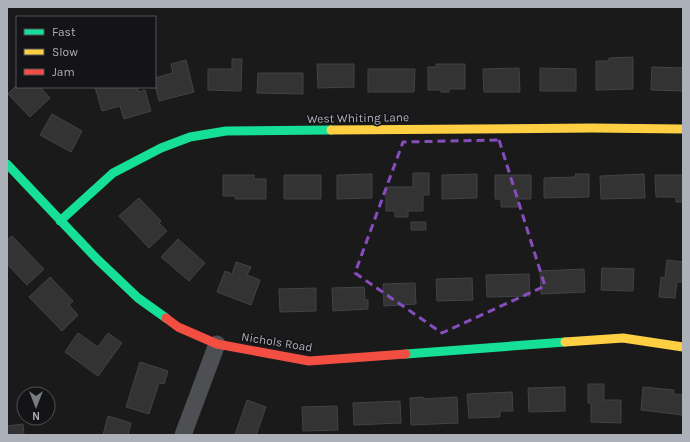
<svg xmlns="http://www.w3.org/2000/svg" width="690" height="442" font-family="Karla,sans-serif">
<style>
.building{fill:#333334;stroke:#424346}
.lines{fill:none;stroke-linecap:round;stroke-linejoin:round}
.street{stroke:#4e4f52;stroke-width:17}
.fast{stroke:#16e098;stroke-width:9}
.slow{stroke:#ffcf43;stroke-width:9}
.jam{stroke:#f24e42;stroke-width:9}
.marked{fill:none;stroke:#874dbe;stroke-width:3;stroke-dasharray:8 5;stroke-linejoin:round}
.labels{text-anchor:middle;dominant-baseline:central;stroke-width:3.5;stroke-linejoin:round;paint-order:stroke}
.street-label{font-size:12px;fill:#acb0b9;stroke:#141416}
</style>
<rect width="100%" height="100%" fill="#1a1a1a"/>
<path class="building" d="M 633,57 L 633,89 L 596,90 L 596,61 L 609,61 L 609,58 Z
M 232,59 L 242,59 L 241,91 L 208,90 L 208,69 L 232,69 Z
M 186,60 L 194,92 L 159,101 L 155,85 L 155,78 L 173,73 L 171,64 Z
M 317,64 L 354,64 L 354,87 L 318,88 Z
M 436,64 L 465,64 L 465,89 L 449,89 L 449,92 L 441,92 L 441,90 L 428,90 L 428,67 L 436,67 Z
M 652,67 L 683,68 L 683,91 L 651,90 Z
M 519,68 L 520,92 L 484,92 L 483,69 Z
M 540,68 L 576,69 L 576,91 L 540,91 Z
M 368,69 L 415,69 L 414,92 L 368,92 Z
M 258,73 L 303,73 L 303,94 L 257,93 Z
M 17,85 L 17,87 L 40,87 L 50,98 L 30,117 L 8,94 Z
M 95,87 L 137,87 L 139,92 L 145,90 L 151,111 L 124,119 L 120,106 L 102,111 Z
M 52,114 L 82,131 L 71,152 L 40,135 Z
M 413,173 L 429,173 L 429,195 L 423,195 L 423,211 L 408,211 L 408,217 L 395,217 L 395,211 L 386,211 L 386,187 L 413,187 Z
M 372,174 L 372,198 L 337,199 L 337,175 Z
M 477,174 L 477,198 L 442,199 L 442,175 Z
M 575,174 L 589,174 L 589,197 L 544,198 L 544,178 L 576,177 Z
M 644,174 L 645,198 L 601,199 L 600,176 Z
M 223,175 L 254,175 L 254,179 L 266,179 L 266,199 L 235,199 L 235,196 L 223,196 Z
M 284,175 L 321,175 L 321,199 L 284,199 Z
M 495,175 L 531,175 L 531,199 L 518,199 L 518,207 L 501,207 L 501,199 L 495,199 Z
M 655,175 L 683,175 L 683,202 L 676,202 L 676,197 L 656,197 Z
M 139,198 L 161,221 L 159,223 L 167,231 L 149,248 L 119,216 Z
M 411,222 L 426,222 L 426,230 L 411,230 Z
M 12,236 L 44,269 L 27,285 L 7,264 L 7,240 Z
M 178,239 L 205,263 L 189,281 L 161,257 Z
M 667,260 L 683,262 L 683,282 L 677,282 L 675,298 L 659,297 L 661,277 L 665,278 Z
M 236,262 L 251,267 L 247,275 L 260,280 L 251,305 L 217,292 L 225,271 L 232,274 Z
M 602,268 L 634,269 L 633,291 L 601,290 Z
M 584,269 L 585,292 L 541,294 L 540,271 Z
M 529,274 L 530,296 L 487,297 L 486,275 Z
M 50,277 L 73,301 L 69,305 L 78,315 L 62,331 L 29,297 Z
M 472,278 L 473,300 L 437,301 L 436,279 Z
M 415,283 L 416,304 L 384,306 L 383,284 Z
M 364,287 L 365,300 L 368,300 L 368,309 L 333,311 L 332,288 Z
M 316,288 L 316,311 L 280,312 L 279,289 Z
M 78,333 L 98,347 L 108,333 L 122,343 L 98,376 L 65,352 Z
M 140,362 L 168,371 L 164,384 L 159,383 L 149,414 L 126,407 Z
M 588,384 L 604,384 L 604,400 L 621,400 L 621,423 L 591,422 L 591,403 L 588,403 Z
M 565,387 L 565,411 L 529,412 L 528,388 Z
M 643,387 L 674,390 L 674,394 L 683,395 L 683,415 L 641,410 Z
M 512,392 L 513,411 L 500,411 L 500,417 L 469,418 L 467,394 Z
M 423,397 L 423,399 L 457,397 L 458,423 L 411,425 L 410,398 Z
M 247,400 L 266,407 L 256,435 L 235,435 Z
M 400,401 L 401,423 L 354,425 L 353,403 Z
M 337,406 L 338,430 L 303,431 L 302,407 Z
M 108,416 L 131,423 L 128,435 L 103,435 Z
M 23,424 L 24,435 L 7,435 L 7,426 Z"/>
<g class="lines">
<path class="street" d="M 183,435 L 217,344"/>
<path class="fast" d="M 7,164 L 97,259 L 138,298 L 166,318
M 60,221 L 113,173 L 161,148 L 190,137 L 226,131 L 331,130
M 406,354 L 565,342"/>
<path class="slow" d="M 331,130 L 592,128 L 683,129
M 565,342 L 623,338 L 683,347"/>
<path class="jam" d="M 166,318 L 178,327 L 217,344 L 309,361 L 406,354"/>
</g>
<path class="marked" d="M 499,140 L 545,286 L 442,333 L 355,273 L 403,142 Z"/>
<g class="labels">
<g class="street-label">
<text transform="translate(358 118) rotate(-1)">West Whiting Lane</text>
<text transform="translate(277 342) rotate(9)">Nichols Road</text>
</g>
</g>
<rect width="690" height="442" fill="none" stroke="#acb0b9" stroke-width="16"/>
<rect x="16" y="16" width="140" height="72" fill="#141416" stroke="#515257"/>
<rect x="24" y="29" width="20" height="6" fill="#16e098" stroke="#515257"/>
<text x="52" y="36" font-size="12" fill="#acb0b9">Fast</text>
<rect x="24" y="49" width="20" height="6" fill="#ffcf43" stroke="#515257"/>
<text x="52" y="56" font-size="12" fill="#acb0b9">Slow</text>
<rect x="24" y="69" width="20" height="6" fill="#f24e42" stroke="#515257"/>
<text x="52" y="76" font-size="12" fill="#acb0b9">Jam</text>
<g transform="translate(36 406) rotate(180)"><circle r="19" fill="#141416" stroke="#515257"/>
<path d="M0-3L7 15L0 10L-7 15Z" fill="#797c81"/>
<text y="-6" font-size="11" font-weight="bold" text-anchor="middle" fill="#acb0b9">N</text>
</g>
</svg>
